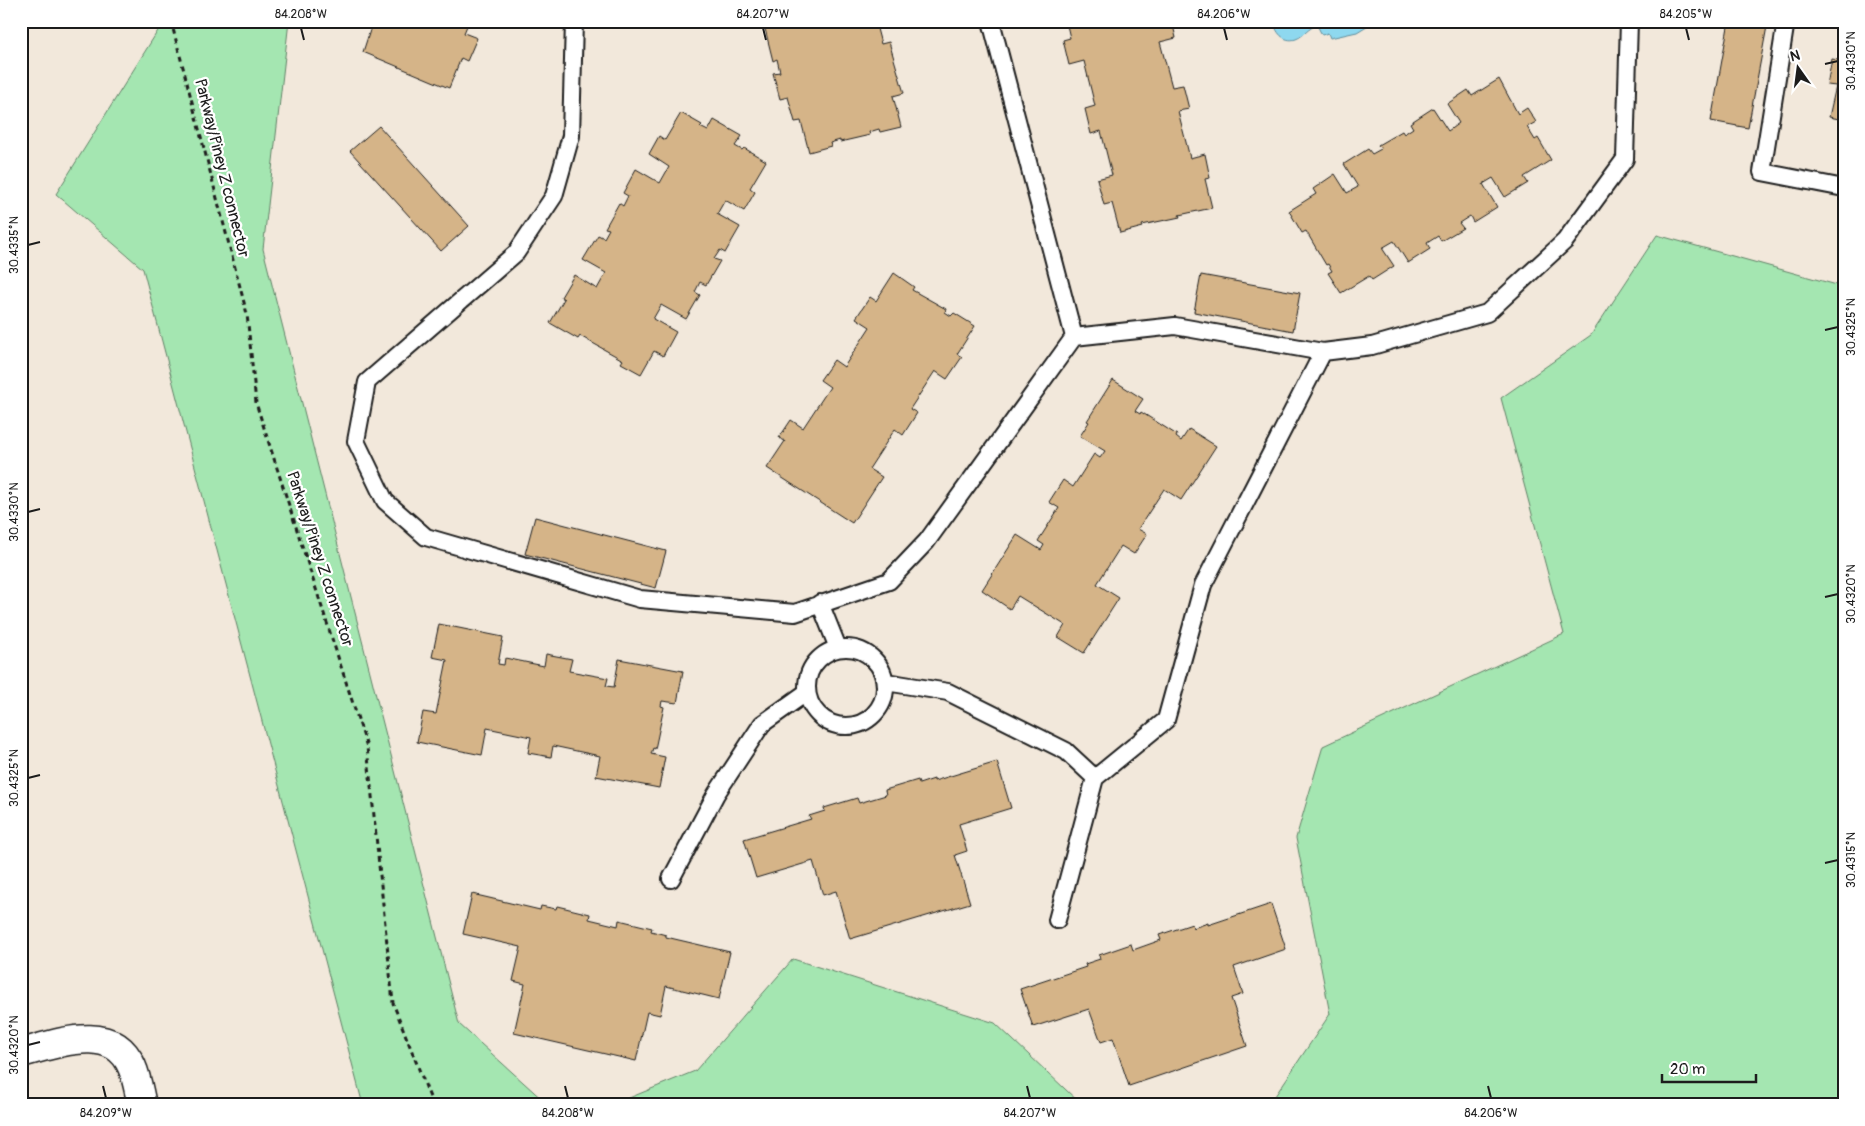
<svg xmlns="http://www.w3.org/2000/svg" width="1865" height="1126" font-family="Pangolin,sans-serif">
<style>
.green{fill:#a4e6b1;stroke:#608166}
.water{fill:#8ed8ef;stroke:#608d9b}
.building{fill:#d5b488;stroke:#1c1c1c}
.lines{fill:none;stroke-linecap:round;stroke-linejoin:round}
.lane-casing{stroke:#1c1c1c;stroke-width:20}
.street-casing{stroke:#1c1c1c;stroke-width:31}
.path{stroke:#1c1c1c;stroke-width:3;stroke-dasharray:5 4;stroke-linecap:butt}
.lane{stroke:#fff;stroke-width:16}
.street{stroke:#fff;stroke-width:28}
.ticks{fill:none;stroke:#1c1c1c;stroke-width:2}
.labels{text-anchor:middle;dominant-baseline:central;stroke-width:4.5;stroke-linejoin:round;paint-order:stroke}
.street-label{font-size:16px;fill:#1c1c1c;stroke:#fff}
.neatline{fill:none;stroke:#1c1c1c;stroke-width:2}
.ticks-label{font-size:12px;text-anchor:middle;fill:#1c1c1c}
</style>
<rect width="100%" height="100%" fill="#f2e8db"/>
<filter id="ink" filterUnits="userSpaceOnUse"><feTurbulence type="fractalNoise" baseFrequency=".02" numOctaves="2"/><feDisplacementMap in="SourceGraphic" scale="10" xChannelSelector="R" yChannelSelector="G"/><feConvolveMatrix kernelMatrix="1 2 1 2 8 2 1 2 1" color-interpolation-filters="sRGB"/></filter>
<g filter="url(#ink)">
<path class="green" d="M 164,21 L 289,21 L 263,249 L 459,1024 L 545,1102 L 558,1105 L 363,1105 L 143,269 L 56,194 Z
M 1657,235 L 1844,287 L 1844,1105 L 1269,1105 L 1330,1014 L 1296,838 L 1323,746 L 1564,634 L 1501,398 L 1591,335 Z
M 793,959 L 995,1023 L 1082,1105 L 612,1105 L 695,1071 Z"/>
<path class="water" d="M 1274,21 L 1375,21 L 1357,32 L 1330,38 L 1328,33 L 1322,35 L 1317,25 C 1308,28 1304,36 1296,39 C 1284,43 1275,32 1274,21 Z"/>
<path class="building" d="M 373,21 L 469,21 L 464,33 L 477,38 L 467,61 L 461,58 L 449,88 L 363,52 Z
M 781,21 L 875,21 L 881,44 L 889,42 L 904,93 L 893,96 L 901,127 L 880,132 L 879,129 L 869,132 L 870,135 L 840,142 L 840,140 L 830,143 L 831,146 L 809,152 L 801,121 L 795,122 L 788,97 L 780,99 L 773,73 L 780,72 L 777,59 L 773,61 L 765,29 L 782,24 Z
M 1066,21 L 1172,21 L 1176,38 L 1160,42 L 1172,87 L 1183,85 L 1189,109 L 1178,111 L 1190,158 L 1205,154 L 1210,178 L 1205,179 L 1212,208 L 1179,215 L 1180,217 L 1142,225 L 1143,227 L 1120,233 L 1112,203 L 1104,205 L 1097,179 L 1112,175 L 1101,131 L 1091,134 L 1085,109 L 1095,106 L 1084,61 L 1069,65 L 1063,40 L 1070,38 Z
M 1729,21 L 1768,21 L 1748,128 L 1711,121 Z
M 1832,59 L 1844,61 L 1844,120 L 1829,117 L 1836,86 L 1827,85 Z
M 1499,79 L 1518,114 L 1527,108 L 1536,122 L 1527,127 L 1535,140 L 1538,138 L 1551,160 L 1524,177 L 1528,183 L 1505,197 L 1493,178 L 1483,184 L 1497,207 L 1473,222 L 1470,216 L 1459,223 L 1463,228 L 1441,241 L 1438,236 L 1427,243 L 1430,249 L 1408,263 L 1394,241 L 1382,248 L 1394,266 L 1372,280 L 1369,276 L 1341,293 L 1328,273 L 1332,271 L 1328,264 L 1326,265 L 1306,231 L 1302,233 L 1289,211 L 1316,194 L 1313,189 L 1335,174 L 1347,193 L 1358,187 L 1344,164 L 1368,149 L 1372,154 L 1381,149 L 1378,145 L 1402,131 L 1404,134 L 1413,128 L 1410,123 L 1433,108 L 1448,131 L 1459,123 L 1447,104 L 1468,90 L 1472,96 Z
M 681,113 L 702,125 L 700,127 L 708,131 L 714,120 L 742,136 L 735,146 L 742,150 L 744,148 L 766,161 L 750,188 L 755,192 L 744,211 L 725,200 L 717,214 L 740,227 L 725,253 L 720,250 L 714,259 L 720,261 L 706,285 L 700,282 L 695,292 L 700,295 L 686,319 L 661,305 L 653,319 L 676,332 L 663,356 L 654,351 L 641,374 L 621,363 L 623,360 L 580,336 L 578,339 L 550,323 L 564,299 L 561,297 L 574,275 L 597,289 L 606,273 L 583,260 L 598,235 L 604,238 L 609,229 L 605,228 L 619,203 L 623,206 L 628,196 L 623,193 L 636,169 L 660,183 L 669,167 L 649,154 L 659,136 L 665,140 Z
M 379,126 L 469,226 L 441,251 L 350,151 Z
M 894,273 L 914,287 L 912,290 L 946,309 L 945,312 L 951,316 L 954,313 L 975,326 L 957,354 L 962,357 L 947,379 L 935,371 L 910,409 L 917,413 L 903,435 L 895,429 L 869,469 L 882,477 L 852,523 L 767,468 L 785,441 L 779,438 L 791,420 L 803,428 L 830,387 L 820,380 L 834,360 L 844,367 L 870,327 L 856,318 L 870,297 L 876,301 Z
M 1201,275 L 1300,293 L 1293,331 L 1194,312 Z
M 1113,380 L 1143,399 L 1135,411 L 1140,414 L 1141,412 L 1177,435 L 1176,437 L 1181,441 L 1189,429 L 1216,446 L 1181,500 L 1164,489 L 1138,529 L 1147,534 L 1134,554 L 1121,546 L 1097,584 L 1119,598 L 1084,653 L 1058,637 L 1065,625 L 1018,596 L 1010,609 L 982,590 L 1017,535 L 1041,550 L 1044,545 L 1038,541 L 1059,508 L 1049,502 L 1063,480 L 1073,487 L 1094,454 L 1100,458 L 1105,451 L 1080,436 L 1089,422 L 1087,421 Z
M 535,517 L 666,551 L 656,588 L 525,554 Z
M 439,624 L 503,637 L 498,664 L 504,665 L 505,658 L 544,666 L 546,654 L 572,659 L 569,671 L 608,678 L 606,686 L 614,687 L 619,659 L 683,671 L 677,703 L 662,701 L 661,706 L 664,707 L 655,749 L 653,748 L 651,754 L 665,757 L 659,788 L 596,776 L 600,756 L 553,746 L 551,757 L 528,753 L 531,737 L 487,728 L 482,755 L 417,742 L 423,712 L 436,714 L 447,660 L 432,657 Z
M 997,762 L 1011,808 L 959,824 L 967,851 L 955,855 L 970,903 L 850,939 L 836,891 L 823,895 L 813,861 L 756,878 L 744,839 L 811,819 L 809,816 L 825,811 L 824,808 L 857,798 L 859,803 L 886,795 L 885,790 L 918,780 L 919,784 L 934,779 L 934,781 Z
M 472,894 L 540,910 L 541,906 L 556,909 L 557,906 L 590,914 L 589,919 L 618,926 L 619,920 L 652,928 L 651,931 L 666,935 L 666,937 L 730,952 L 719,999 L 666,986 L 660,1015 L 647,1012 L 636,1061 L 514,1033 L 525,984 L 513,981 L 521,947 L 463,934 Z
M 1271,904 L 1286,949 L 1234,967 L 1243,994 L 1231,998 L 1247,1046 L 1129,1086 L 1113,1038 L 1101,1042 L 1089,1009 L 1033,1027 L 1020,989 L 1086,967 L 1085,964 L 1100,959 L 1099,955 L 1131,944 L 1133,950 L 1161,940 L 1159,935 L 1192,924 L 1193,928 L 1208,923 L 1208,925 Z"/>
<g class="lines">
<defs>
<path id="lane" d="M 574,21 L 571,136 L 554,196 L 516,253 L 367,382 L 356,441 L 385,501 L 426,537 L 640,599 L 795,613 L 889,581 L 927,541 L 1074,337 L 1175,326 L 1323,352 L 1372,346 L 1487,313 L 1565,241 L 1625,159 L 1629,21
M 991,21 L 1074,337
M 1786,21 L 1762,172 L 1844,188
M 820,603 L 838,648
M807 687a39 39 0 1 1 78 0a39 39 0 1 1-78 0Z
M 886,682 L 948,692 L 1066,751 L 1095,778
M 671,879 L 716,794 L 762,724 L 807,692
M 1057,920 L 1095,778 L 1166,720 L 1203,585 L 1323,352"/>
<path id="street" d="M 21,1053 C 56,1044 113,1021 132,1067 C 137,1078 139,1093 142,1105"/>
</defs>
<use href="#lane" class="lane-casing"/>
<use href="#street" class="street-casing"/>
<path class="path" d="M 171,21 L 247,314 L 256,403 L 367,747 L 393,1003 L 433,1105"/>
<use href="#lane" class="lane"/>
<use href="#street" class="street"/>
</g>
</g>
<path class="ticks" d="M 301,28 L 304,40M 763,28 L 766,40M 1224,28 L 1227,40M 1686,28 L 1689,40M 1825,64 L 1838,61M 28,245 L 40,242M 1825,330 L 1838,327M 28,512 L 40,509M 1825,597 L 1838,594M 28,778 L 40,775M 1825,863 L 1838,860M 28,1045 L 40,1042M 103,1086 L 106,1098M 565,1086 L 568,1098M 1027,1086 L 1030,1098M 1488,1086 L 1491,1098"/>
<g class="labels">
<g class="street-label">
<text transform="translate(222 168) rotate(76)">Parkway/Piney Z connector</text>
<text transform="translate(320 559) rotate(72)">Parkway/Piney Z connector</text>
</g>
</g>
<rect width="1865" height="1126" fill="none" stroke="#fff" stroke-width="55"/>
<g transform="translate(1798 68) rotate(346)" stroke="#ffffff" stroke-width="4" paint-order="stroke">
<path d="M0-4L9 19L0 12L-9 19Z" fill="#1c1c1c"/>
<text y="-8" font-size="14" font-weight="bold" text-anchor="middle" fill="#1c1c1c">N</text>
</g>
<path d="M1662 1074v8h94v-8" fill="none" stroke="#1c1c1c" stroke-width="2.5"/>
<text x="1670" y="1074" font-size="15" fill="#1c1c1c" stroke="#ffffff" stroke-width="4" paint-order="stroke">20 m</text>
<rect x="28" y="28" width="1810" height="1070" class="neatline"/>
<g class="ticks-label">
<text x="301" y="18">84.208°W</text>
<text x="763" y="18">84.207°W</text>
<text x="1224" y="18">84.206°W</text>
<text x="1686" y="18">84.205°W</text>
<text transform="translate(1851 61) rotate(-90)" y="4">30.4330°N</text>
<text transform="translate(14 245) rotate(-90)" y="4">30.4335°N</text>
<text transform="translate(1851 327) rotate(-90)" y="4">30.4325°N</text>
<text transform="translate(14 512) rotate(-90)" y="4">30.4330°N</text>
<text transform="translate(1851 594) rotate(-90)" y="4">30.4320°N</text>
<text transform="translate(14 778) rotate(-90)" y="4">30.4325°N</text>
<text transform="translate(1851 860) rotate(-90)" y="4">30.4315°N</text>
<text transform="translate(14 1045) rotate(-90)" y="4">30.4320°N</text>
<text x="106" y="1117">84.209°W</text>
<text x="568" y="1117">84.208°W</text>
<text x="1030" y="1117">84.207°W</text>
<text x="1491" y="1117">84.206°W</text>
</g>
</svg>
